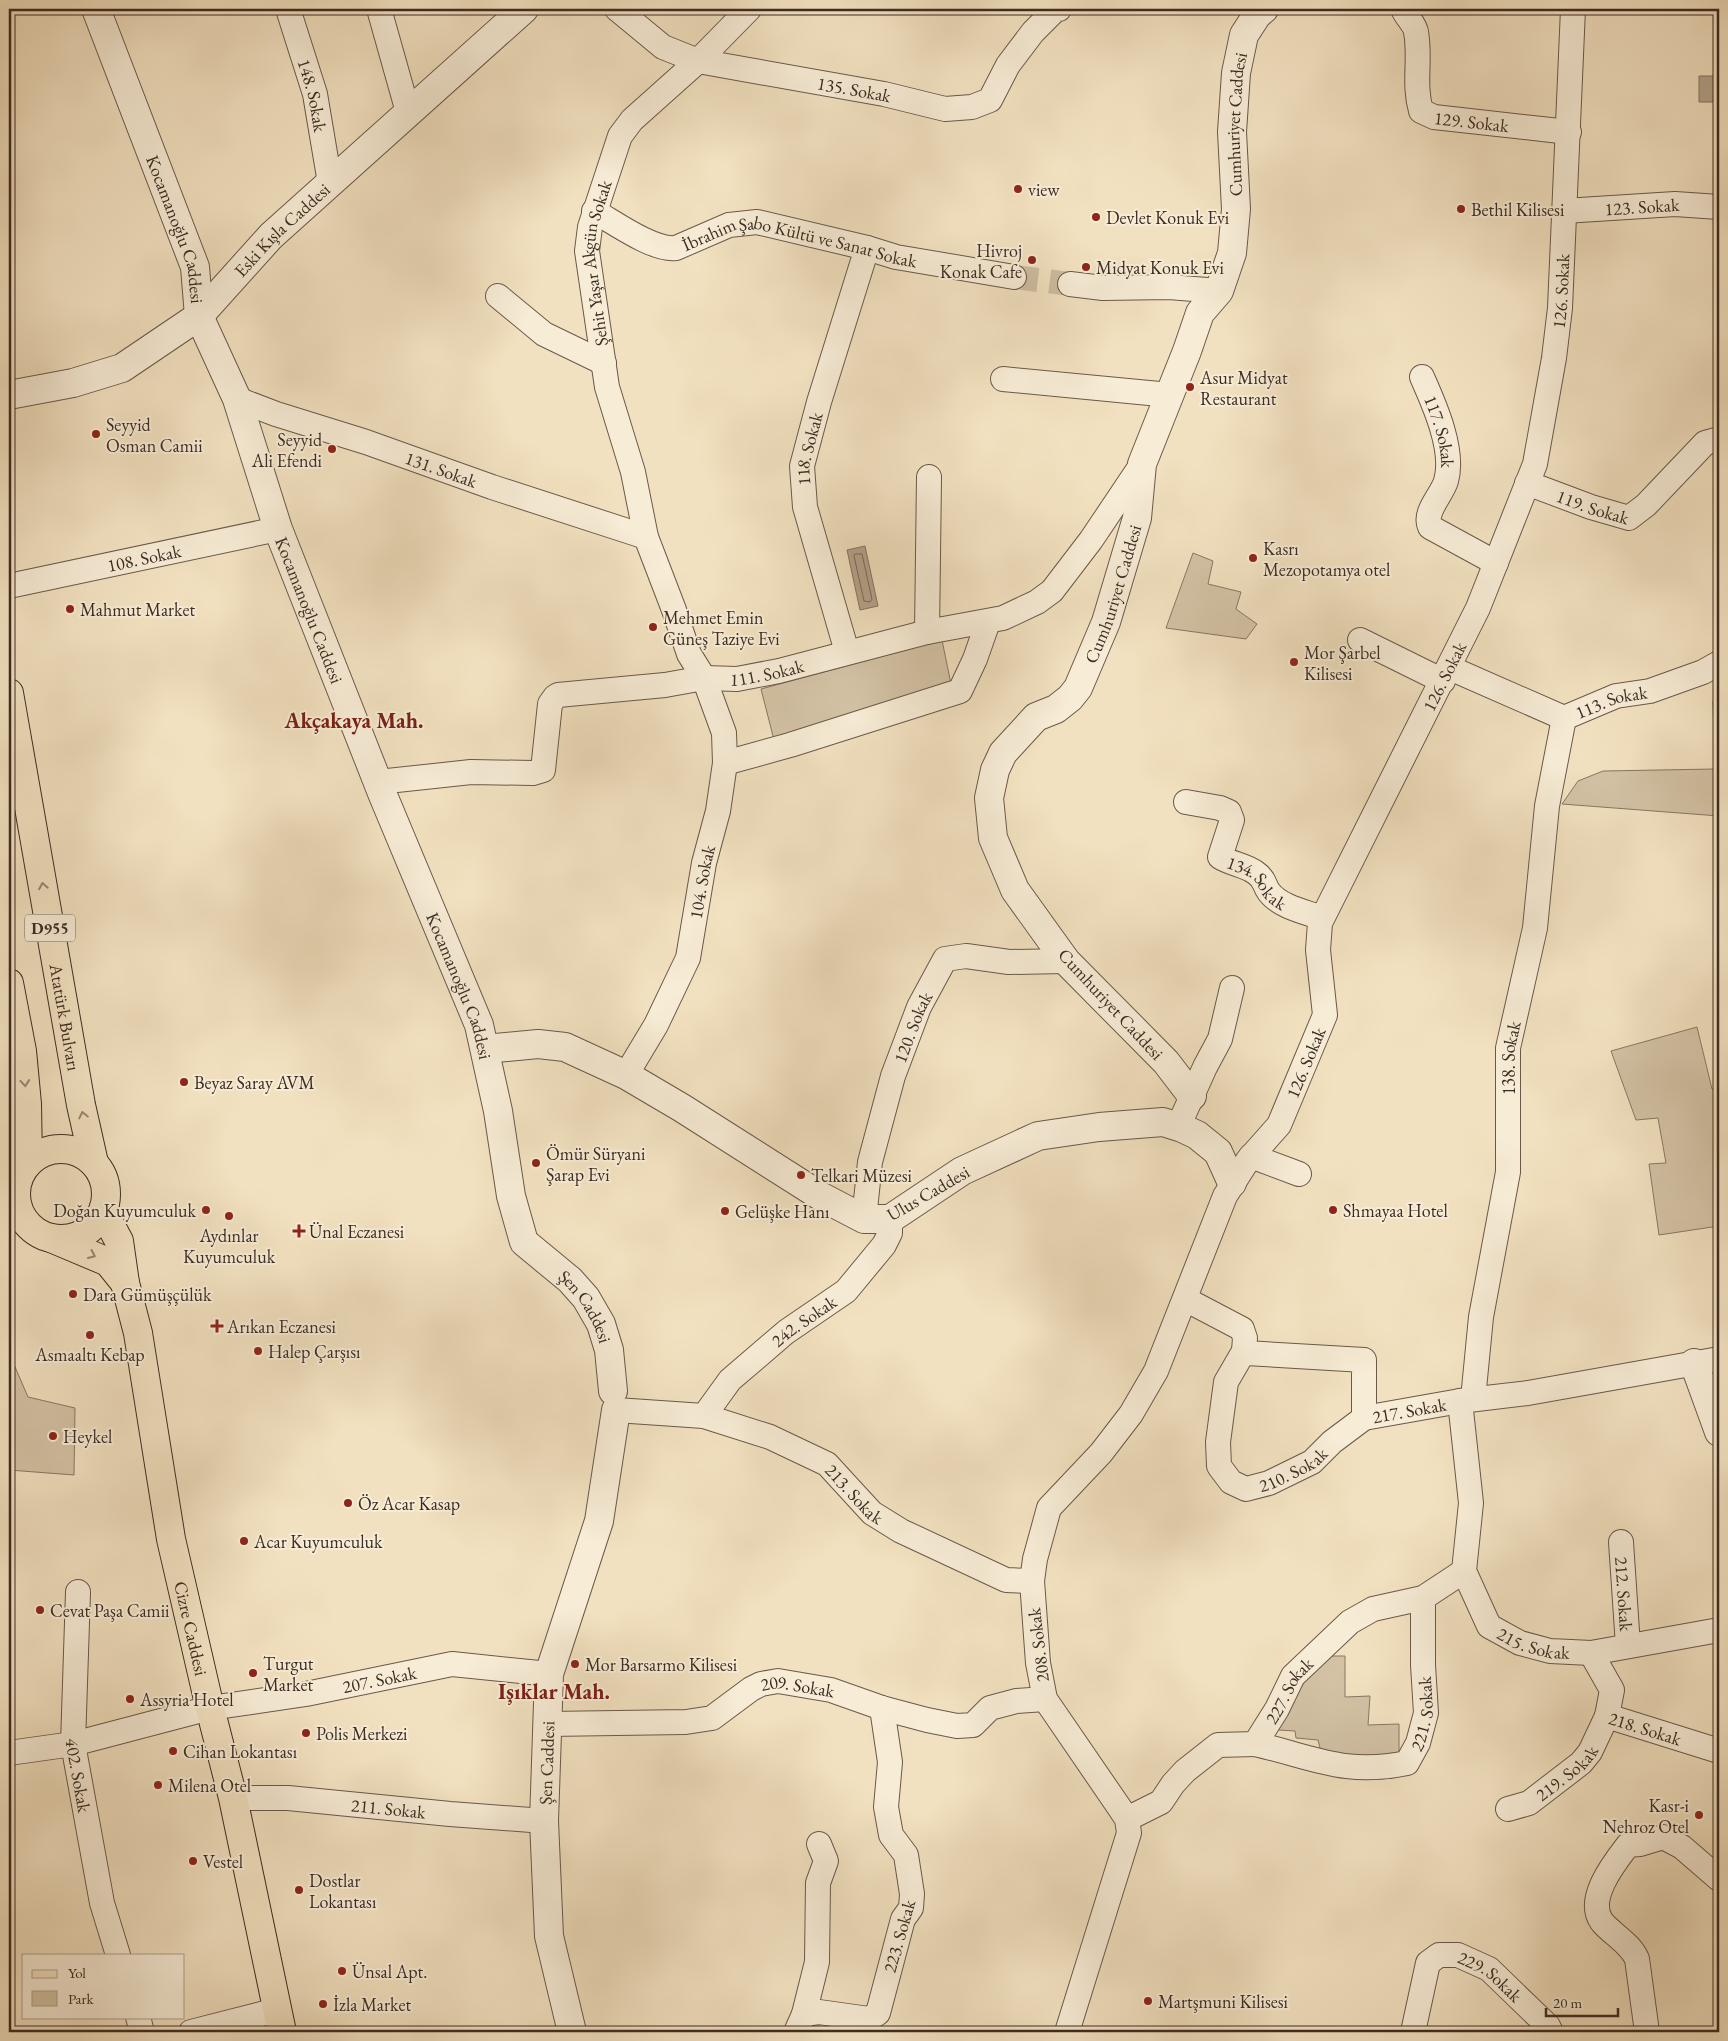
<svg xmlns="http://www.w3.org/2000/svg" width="1728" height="2041" font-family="'EB Garamond',serif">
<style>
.green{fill:#d3c2a5;stroke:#887764}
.water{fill:#b4a38b;stroke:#847361}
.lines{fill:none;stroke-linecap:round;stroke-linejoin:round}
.shore{stroke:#786857;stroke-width:1}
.minor-tunnel{stroke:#cebda1;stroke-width:24;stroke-dasharray:24 12;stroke-linecap:butt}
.minor-casing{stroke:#6a594a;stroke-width:26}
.tertiary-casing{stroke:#6a594a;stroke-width:30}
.primary-casing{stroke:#3c2c23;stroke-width:30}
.minor{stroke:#f7ecd6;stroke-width:24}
.tertiary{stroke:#f7ecd6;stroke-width:28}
.primary{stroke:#f2e1c0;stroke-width:28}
.oneway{stroke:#978672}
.poi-dot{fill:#8f2418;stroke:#f7ecd6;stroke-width:2}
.labels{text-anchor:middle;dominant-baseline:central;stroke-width:4;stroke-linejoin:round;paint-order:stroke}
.shield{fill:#f7ecd6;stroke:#746659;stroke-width:1}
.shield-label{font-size:16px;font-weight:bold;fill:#3c2c23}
.street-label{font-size:18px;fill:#3c2c23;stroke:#f7ecd6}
.poi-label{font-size:18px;fill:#3c2c23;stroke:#f7ecd6;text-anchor:start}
.district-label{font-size:22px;font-weight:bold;fill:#7a1f14;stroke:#f7ecd6}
</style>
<rect width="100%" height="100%" fill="#f2e1c0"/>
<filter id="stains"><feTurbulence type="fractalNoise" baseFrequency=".004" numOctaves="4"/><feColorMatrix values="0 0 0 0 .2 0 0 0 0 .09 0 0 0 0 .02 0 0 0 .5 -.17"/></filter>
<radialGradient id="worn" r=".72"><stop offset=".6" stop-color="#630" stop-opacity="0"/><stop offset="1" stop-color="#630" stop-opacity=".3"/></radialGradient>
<path class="green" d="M 1193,553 L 1213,561 L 1208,584 L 1241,592 L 1236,609 L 1257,624 L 1246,639 L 1166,628 Z
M 942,640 L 952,689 L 774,740 L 761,689 Z
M 1719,699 L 1719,816 L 1562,804 L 1578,781 L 1603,771 L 1715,769 L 1713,701 Z
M 1697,1027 L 1712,1089 L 1719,1090 L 1719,1226 L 1659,1235 L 1649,1164 L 1666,1163 L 1658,1118 L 1636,1120 L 1611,1051 Z
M 9,1353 L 28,1397 L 75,1408 L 74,1475 L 9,1470 Z
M 1330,1656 L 1345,1656 L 1345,1697 L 1370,1696 L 1368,1725 L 1399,1724 L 1399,1756 L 1361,1762 L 1321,1752 L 1318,1740 L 1296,1738 L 1295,1731 L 1278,1730 L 1295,1686 Z"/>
<path class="water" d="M 1699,76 L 1719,76 L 1719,102 L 1699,102 Z
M 865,546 L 878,606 L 860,610 L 847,550 Z"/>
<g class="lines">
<path class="shore" d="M 855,554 L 862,554 L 872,599 L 870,602 L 864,601 L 854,556 Z"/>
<path class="minor-tunnel" d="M 1014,277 L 1070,284"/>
<defs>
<g id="minor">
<path id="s1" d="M 288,9 L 315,94 L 330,183"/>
<path d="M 379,9 L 408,112"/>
<path id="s2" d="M 617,9 L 663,47 L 698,61 L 884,94 L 945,109 L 972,107 L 990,100 L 1008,65 L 1033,32 L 1056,9 L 1059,9"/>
<path id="s3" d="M 1403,9 C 1406,17 1415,24 1416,32 C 1421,59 1413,83 1421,111 L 1434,117 L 1569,132"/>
<path id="s4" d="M 594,211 C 615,223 654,251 676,248 L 729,225 L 757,222 L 867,248 L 896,257 L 1014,277"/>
<path id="s5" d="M 1564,211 L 1675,204 L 1719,207"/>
<path d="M 1070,284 L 1103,288 L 1169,287 L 1219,291"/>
<path d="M 498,296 L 544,334 L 604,363"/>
<path id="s6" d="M 1422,377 C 1434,404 1455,450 1446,481 C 1442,495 1423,512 1430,527 L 1496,563"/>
<path d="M 1003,379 L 1170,395"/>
<path id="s7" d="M 237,399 L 276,414 L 366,442 L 492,487 L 646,537"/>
<path id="s8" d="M 1527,483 L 1591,507 L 1629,518 L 1646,505 L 1705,443 L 1719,439"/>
<path id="s9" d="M 9,586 L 278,529"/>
<path d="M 927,632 L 929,477"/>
<path d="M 1360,640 L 1443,681"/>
<path id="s10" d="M 847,652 L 805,507 L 802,466 L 819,402 L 867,248"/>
<path id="s11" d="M 1450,668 L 1564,718 L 1616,696 L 1650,691 L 1703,672 L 1719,663"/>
<path d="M 725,763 L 790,745 L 960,691 L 975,659 L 988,622"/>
<path id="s12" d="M 378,782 L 471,772 L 533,773 L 543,770 L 550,704 L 555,697 L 558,695 L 665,685 L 704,678 L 737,679 L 779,671 L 927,632 L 1003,618 L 1037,602 L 1052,591 L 1091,540 L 1142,464"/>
<path id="s13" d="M 1186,802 L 1220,808 L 1229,812 L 1232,820 L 1220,857 C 1231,864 1246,865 1256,873 C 1266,880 1263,884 1269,892 C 1280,907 1306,912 1322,918"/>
<path id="s14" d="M 626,1075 L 656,1025 L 688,958 L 704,863 L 718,811 L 725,763 L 724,733 L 704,678 L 689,654 L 674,610 L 646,537 L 633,472 L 607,387 L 587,251 L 590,227 L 620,136 L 632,120 L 698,61 L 749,9"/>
<path d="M 1178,1127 L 1205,1067 L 1220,1039 L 1232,988"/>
<path d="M 1251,1156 L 1299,1174"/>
<path id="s15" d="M 864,1219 L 870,1162 L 893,1076 L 919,1007 L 945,959 L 966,956 L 1009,962 L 1066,961"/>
<path id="s16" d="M 1185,1299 L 1242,1329 L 1245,1338 L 1244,1351 L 1246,1353 L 1364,1360 L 1364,1418 L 1460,1401 L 1528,1393 L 1719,1359"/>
<path id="s17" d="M 1244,1351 L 1226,1382 L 1218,1442 L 1219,1466 L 1231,1482 L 1246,1489 L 1269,1483 L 1312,1462 L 1332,1442 L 1364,1418"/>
<path id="s18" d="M 1473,1399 L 1481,1317 L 1508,1172 L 1508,1048 L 1535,928 L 1547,806 L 1564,718"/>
<path id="s19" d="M 1460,1401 L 1471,1503 L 1464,1571 L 1489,1626 L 1520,1643 L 1550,1651 L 1591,1653 L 1719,1630"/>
<path id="s20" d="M 616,1410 L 704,1416 L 770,1437 L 827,1464 L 872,1513 L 901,1531 L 1006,1580 L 1032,1581"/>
<path id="s21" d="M 704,1416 L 730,1380 L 786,1332 L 846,1291 L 884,1245 L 890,1233 L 890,1219"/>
<path id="s22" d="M 1621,1542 L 1628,1646"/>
<path id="s23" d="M 78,1592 L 73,1744 L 102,1903 L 118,1955"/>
<path id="s24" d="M 1591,1653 L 1612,1690 L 1607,1716 L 1719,1751"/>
<path id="s25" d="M 548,1724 L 686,1722 L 712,1718 L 751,1689 L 761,1684 L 778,1681 L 831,1690 L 882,1708 L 927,1720 L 957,1726 L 973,1725 L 990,1708 L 1016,1701 L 1045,1699"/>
<path id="s26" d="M 1255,1744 C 1313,1757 1345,1776 1407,1763 L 1418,1743 L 1426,1713 L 1423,1665 L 1423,1598"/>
<path id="s27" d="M 9,1753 L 73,1744 L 210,1708 L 306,1694 L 452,1664 L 549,1674"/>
<path id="s28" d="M 233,1798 L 288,1798 L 450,1814 L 544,1821"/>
<path id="s29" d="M 1508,1809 L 1529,1803 L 1581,1763 L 1590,1752 L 1607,1716"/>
<path id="s30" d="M 1127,1819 L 1161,1802 L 1173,1784 L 1185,1771 L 1218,1745 L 1255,1744 L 1277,1709 L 1293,1676 L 1350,1622 L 1373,1609 L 1423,1598 L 1464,1571"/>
<path d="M 804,2014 L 817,1962 L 818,1883 L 826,1861 L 819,1844"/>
<path d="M 138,2017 L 142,2032"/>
<path d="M 191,2032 L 277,2010"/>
<path d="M 796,2032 L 804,2014 L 819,2012 L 869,2019 L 878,2013 L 903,1919 L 911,1908 L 912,1894 L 906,1855 L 891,1835 L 886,1807 L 890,1762 L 882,1708"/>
<path id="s31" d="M 1067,2032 L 1129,1833 L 1127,1819 L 1119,1807 L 1045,1699 L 1038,1663 L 1032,1581 L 1035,1559 L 1049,1508 L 1101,1453 L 1131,1414 L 1156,1371 L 1225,1196 L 1248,1160 L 1279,1125 L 1325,1015 L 1318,950 L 1320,923 L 1478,608 L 1535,464 L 1554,358 L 1560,308 L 1573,9"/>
<path id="s32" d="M 1413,2032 L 1428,1963 L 1439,1955 L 1458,1955 L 1489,1969 L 1548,2026 L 1551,2032"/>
<path d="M 1647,2032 L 1637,1959 C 1630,1943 1613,1935 1602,1922 C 1585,1899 1615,1862 1628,1845 L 1640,1844 L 1663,1837 L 1682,1847 L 1719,1879"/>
</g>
<g id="tertiary">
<path id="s33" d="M 96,9 L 195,267 L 199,316 L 237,399 L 278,529 L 382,793 L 479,1025 L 498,1111 L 511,1196 L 524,1242 L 570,1280 L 586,1298 L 601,1324 L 609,1350 L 613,1391"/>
<path id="s34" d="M 9,395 L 73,383 L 122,368 L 199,316 L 271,236 L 524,9"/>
<path d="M 485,1049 L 538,1044 L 565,1047 L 626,1075 L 682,1108 L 822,1197 L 864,1219 L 890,1219 L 962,1171 L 1038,1136 L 1099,1127 L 1163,1122 L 1182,1128 L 1197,1135 L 1218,1152 L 1232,1183"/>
<path id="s35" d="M 1192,1096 L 1166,1062 L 1066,961 L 1015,890 L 993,838 L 989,798 L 995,770 L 1003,753 L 1036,717 L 1056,709 L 1070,698 L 1078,688 L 1106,622 L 1137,518 L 1142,464 L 1187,351 L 1200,313 L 1219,291 L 1232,253 L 1236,209 L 1232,132 L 1236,73 L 1244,35 L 1257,15 L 1264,9"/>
<path d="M 1694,1363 L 1719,1432"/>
<path id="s36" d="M 572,2032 L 549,1936 L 544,1821 L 549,1674 L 599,1521 L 616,1410"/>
</g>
<g id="primary">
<path id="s37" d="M 9,693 L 81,1105 L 94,1163"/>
<path d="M 9,983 L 22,1051 L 27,1104 L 28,1163 L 15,1162"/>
<circle cx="61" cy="1194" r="45"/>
<path d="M 51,1238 L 108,1262 L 125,1283 L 119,1241 L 103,1211"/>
<path id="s38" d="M 125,1283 L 138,1333 L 171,1539 L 210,1708 L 233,1798 L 282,2032"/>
</g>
</defs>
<use href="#minor" class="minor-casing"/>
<use href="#tertiary" class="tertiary-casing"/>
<use href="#primary" class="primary-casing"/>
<use href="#minor" class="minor"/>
<use href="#tertiary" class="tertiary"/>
<use href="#primary" class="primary"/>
</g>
<defs><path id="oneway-chevron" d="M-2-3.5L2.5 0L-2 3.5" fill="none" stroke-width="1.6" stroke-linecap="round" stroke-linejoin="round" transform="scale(1.25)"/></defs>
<g class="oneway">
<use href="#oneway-chevron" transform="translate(43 886) rotate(-100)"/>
<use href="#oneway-chevron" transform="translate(25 1083) rotate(85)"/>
<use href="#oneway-chevron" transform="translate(83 1115) rotate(-102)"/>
<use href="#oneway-chevron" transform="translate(92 1255) rotate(24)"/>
</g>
<g class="poi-dot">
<circle cx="1018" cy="189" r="5"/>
<circle cx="1461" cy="209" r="5"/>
<circle cx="1096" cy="217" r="5"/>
<circle cx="1032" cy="260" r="5"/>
<circle cx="1086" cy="267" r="5"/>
<circle cx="1190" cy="387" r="5"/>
<circle cx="96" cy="434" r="5"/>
<circle cx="332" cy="449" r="5"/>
<circle cx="1253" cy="558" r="5"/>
<circle cx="70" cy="609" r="5"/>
<circle cx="653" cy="627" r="5"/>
<circle cx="1294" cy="662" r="5"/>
<circle cx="184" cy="1082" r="5"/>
<circle cx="536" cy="1163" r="5"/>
<circle cx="801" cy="1175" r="5"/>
<circle cx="206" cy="1210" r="5"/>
<circle cx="1333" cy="1210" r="5"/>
<circle cx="725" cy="1211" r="5"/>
<circle cx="229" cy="1216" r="5"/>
<path d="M296.5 1223.5h5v5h5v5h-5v5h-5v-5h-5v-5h5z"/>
<circle cx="73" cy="1294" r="5"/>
<path d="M214.5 1318.5h5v5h5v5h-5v5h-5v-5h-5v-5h5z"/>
<circle cx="90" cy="1335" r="5"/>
<circle cx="258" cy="1351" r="5"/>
<circle cx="53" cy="1436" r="5"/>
<circle cx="348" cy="1503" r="5"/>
<circle cx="244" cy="1541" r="5"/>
<circle cx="40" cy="1610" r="5"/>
<circle cx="575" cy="1664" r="5"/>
<circle cx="253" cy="1673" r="5"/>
<circle cx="130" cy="1699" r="5"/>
<circle cx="306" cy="1733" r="5"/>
<circle cx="173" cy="1751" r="5"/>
<circle cx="158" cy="1785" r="5"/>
<circle cx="1699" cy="1815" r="5"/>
<circle cx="193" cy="1861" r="5"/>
<circle cx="299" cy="1890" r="5"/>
<circle cx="342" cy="1971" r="5"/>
<circle cx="1148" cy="2001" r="5"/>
<circle cx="323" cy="2004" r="5"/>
</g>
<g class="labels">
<rect class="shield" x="25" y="914.5" width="50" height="27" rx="4"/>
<g class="shield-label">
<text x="50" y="928">D955</text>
</g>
<g class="street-label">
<text stroke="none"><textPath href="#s2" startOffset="256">135. Sokak</textPath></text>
<text stroke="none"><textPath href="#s1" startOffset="90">148. Sokak</textPath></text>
<text stroke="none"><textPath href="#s3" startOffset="158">129. Sokak</textPath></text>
<text stroke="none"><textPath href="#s35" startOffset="1112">Cumhuriyet Caddesi</textPath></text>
<text stroke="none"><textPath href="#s5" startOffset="78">123. Sokak</textPath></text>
<text stroke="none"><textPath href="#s33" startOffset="235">Kocamanoğlu Caddesi</textPath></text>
<text stroke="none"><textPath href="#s34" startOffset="329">Eski Kışla Caddesi</textPath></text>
<text stroke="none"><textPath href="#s4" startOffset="220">İbrahim Şabo Kültü ve Sanat Sokak</textPath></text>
<text stroke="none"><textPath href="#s14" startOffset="854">Şehit Yaşar Akgün Sokak</textPath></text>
<text stroke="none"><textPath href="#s31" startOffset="1908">126. Sokak</textPath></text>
<text stroke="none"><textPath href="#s6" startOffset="58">117. Sokak</textPath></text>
<text stroke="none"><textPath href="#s10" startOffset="210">118. Sokak</textPath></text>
<text stroke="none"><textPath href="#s7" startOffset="216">131. Sokak</textPath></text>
<text stroke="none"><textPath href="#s8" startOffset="70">119. Sokak</textPath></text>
<text stroke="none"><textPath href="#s9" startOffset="138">108. Sokak</textPath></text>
<text stroke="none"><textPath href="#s35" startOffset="618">Cumhuriyet Caddesi</textPath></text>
<text stroke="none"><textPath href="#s33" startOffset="640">Kocamanoğlu Caddesi</textPath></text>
<text stroke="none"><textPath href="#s12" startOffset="455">111. Sokak</textPath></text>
<text stroke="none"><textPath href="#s31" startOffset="1502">126. Sokak</textPath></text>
<text stroke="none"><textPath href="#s11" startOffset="175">113. Sokak</textPath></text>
<text stroke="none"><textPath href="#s14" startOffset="210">104. Sokak</textPath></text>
<text stroke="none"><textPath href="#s13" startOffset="138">134. Sokak</textPath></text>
<text stroke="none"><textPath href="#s33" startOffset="1045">Kocamanoğlu Caddesi</textPath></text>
<text transform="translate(1111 1004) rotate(47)">Cumhuriyet Caddesi</text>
<text stroke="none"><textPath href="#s37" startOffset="329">Atatürk Bulvarı</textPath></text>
<text stroke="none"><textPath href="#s15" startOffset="199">120. Sokak</textPath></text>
<text stroke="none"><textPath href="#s18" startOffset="344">138. Sokak</textPath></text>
<text stroke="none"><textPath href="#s31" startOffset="1082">126. Sokak</textPath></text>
<text transform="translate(928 1193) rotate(-30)">Ulus Caddesi</text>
<text stroke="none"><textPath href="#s33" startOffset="1401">Şen Caddesi</textPath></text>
<text stroke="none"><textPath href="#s21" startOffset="139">242. Sokak</textPath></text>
<text stroke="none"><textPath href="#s16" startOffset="312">217. Sokak</textPath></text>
<text stroke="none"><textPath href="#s17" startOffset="208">210. Sokak</textPath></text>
<text stroke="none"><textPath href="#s20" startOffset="261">213. Sokak</textPath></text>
<text stroke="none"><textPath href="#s22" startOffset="52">212. Sokak</textPath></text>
<text stroke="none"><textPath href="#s38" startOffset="352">Cizre Caddesi</textPath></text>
<text stroke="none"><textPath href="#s19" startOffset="280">215. Sokak</textPath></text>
<text transform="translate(1038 1645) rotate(-97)">208. Sokak</text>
<text stroke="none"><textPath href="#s27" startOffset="378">207. Sokak</textPath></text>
<text stroke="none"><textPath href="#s25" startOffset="261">209. Sokak</textPath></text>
<text stroke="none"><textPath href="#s30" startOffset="220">227. Sokak</textPath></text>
<text stroke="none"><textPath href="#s26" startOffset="208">221. Sokak</textPath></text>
<text stroke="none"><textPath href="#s24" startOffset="109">218. Sokak</textPath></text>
<text stroke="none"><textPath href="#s36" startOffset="272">Şen Caddesi</textPath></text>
<text stroke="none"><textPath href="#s29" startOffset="70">219. Sokak</textPath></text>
<text stroke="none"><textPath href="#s23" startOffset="184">402. Sokak</textPath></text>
<text stroke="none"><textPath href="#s28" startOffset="156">211. Sokak</textPath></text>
<text transform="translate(899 1936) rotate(-74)">223. Sokak</text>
<text stroke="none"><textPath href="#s32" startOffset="142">229. Sokak</textPath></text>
</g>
<g class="poi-label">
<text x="1028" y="189">view</text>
<text x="1471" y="209">Bethil Kilisesi</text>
<text x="1106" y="217">Devlet Konuk Evi</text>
<text x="1022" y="250" text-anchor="end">Hivroj<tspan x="1022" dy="21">Konak Cafe</tspan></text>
<text x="1096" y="267">Midyat Konuk Evi</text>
<text x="1200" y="377">Asur Midyat<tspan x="1200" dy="21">Restaurant</tspan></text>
<text x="106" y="424">Seyyid<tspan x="106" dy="21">Osman Camii</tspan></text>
<text x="322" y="439" text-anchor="end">Seyyid<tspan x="322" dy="21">Ali Efendi</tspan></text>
<text x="1263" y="548">Kasrı<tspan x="1263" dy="21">Mezopotamya otel</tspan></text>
<text x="80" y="609">Mahmut Market</text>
<text x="663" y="617">Mehmet Emin<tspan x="663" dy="21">Güneş Taziye Evi</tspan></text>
<text x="1304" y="652">Mor Şarbel<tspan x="1304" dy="21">Kilisesi</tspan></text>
<text x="194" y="1082">Beyaz Saray AVM</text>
<text x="546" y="1153">Ömür Süryani<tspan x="546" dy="21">Şarap Evi</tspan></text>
<text x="811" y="1175">Telkari Müzesi</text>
<text x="196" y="1210" text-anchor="end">Doğan Kuyumculuk</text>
<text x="1343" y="1210">Shmayaa Hotel</text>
<text x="735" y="1211">Gelüşke Hanı</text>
<text x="309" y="1231">Ünal Eczanesi</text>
<text x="229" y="1235" text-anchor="middle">Aydınlar<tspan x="229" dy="21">Kuyumculuk</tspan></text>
<text x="83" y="1294">Dara Gümüşçülük</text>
<text x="227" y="1326">Arıkan Eczanesi</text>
<text x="268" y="1351">Halep Çarşısı</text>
<text x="90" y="1354" text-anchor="middle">Asmaaltı Kebap</text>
<text x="63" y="1436">Heykel</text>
<text x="358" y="1503">Öz Acar Kasap</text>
<text x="254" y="1541">Acar Kuyumculuk</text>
<text x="50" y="1610">Cevat Paşa Camii</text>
<text x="263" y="1663">Turgut<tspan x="263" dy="21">Market</tspan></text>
<text x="585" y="1664">Mor Barsarmo Kilisesi</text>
<text x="140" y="1699">Assyria Hotel</text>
<text x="316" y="1733">Polis Merkezi</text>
<text x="183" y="1751">Cihan Lokantası</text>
<text x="168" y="1785">Milena Otel</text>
<text x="1689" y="1805" text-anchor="end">Kasr-i<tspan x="1689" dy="21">Nehroz Otel</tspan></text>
<text x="203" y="1861">Vestel</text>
<text x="309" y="1880">Dostlar<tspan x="309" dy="21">Lokantası</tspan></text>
<text x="352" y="1971">Ünsal Apt.</text>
<text x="1158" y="2001">Martşmuni Kilisesi</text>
<text x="333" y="2004">İzla Market</text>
</g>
<g class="district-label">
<text x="354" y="720">Akçakaya Mah.</text>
<text x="554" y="1691">Işıklar Mah.</text>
</g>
</g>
<rect width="1728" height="2041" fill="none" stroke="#f2e1c0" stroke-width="30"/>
<rect x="10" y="10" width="1708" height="2021" fill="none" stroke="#3c2c23" stroke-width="2.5"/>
<rect x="15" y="15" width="1698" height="2011" fill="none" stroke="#3c2c23"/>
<rect x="22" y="1954" width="162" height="65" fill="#f7ecd6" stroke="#ac9f8e"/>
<rect x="32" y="1970" width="25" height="8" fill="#f2e1c0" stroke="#ac9f8e"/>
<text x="68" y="1978" font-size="15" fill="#3c2c23">Yol</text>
<rect x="32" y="1991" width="25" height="15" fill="#d3c2a5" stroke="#ac9f8e"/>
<text x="68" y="2004" font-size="15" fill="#3c2c23">Park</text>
<path d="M1546 2008v8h72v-8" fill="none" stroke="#3c2c23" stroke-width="2.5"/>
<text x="1553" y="2008" font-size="15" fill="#3c2c23" stroke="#f7ecd6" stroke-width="4" paint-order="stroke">20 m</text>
<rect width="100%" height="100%" filter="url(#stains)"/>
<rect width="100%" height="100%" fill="url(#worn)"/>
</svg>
